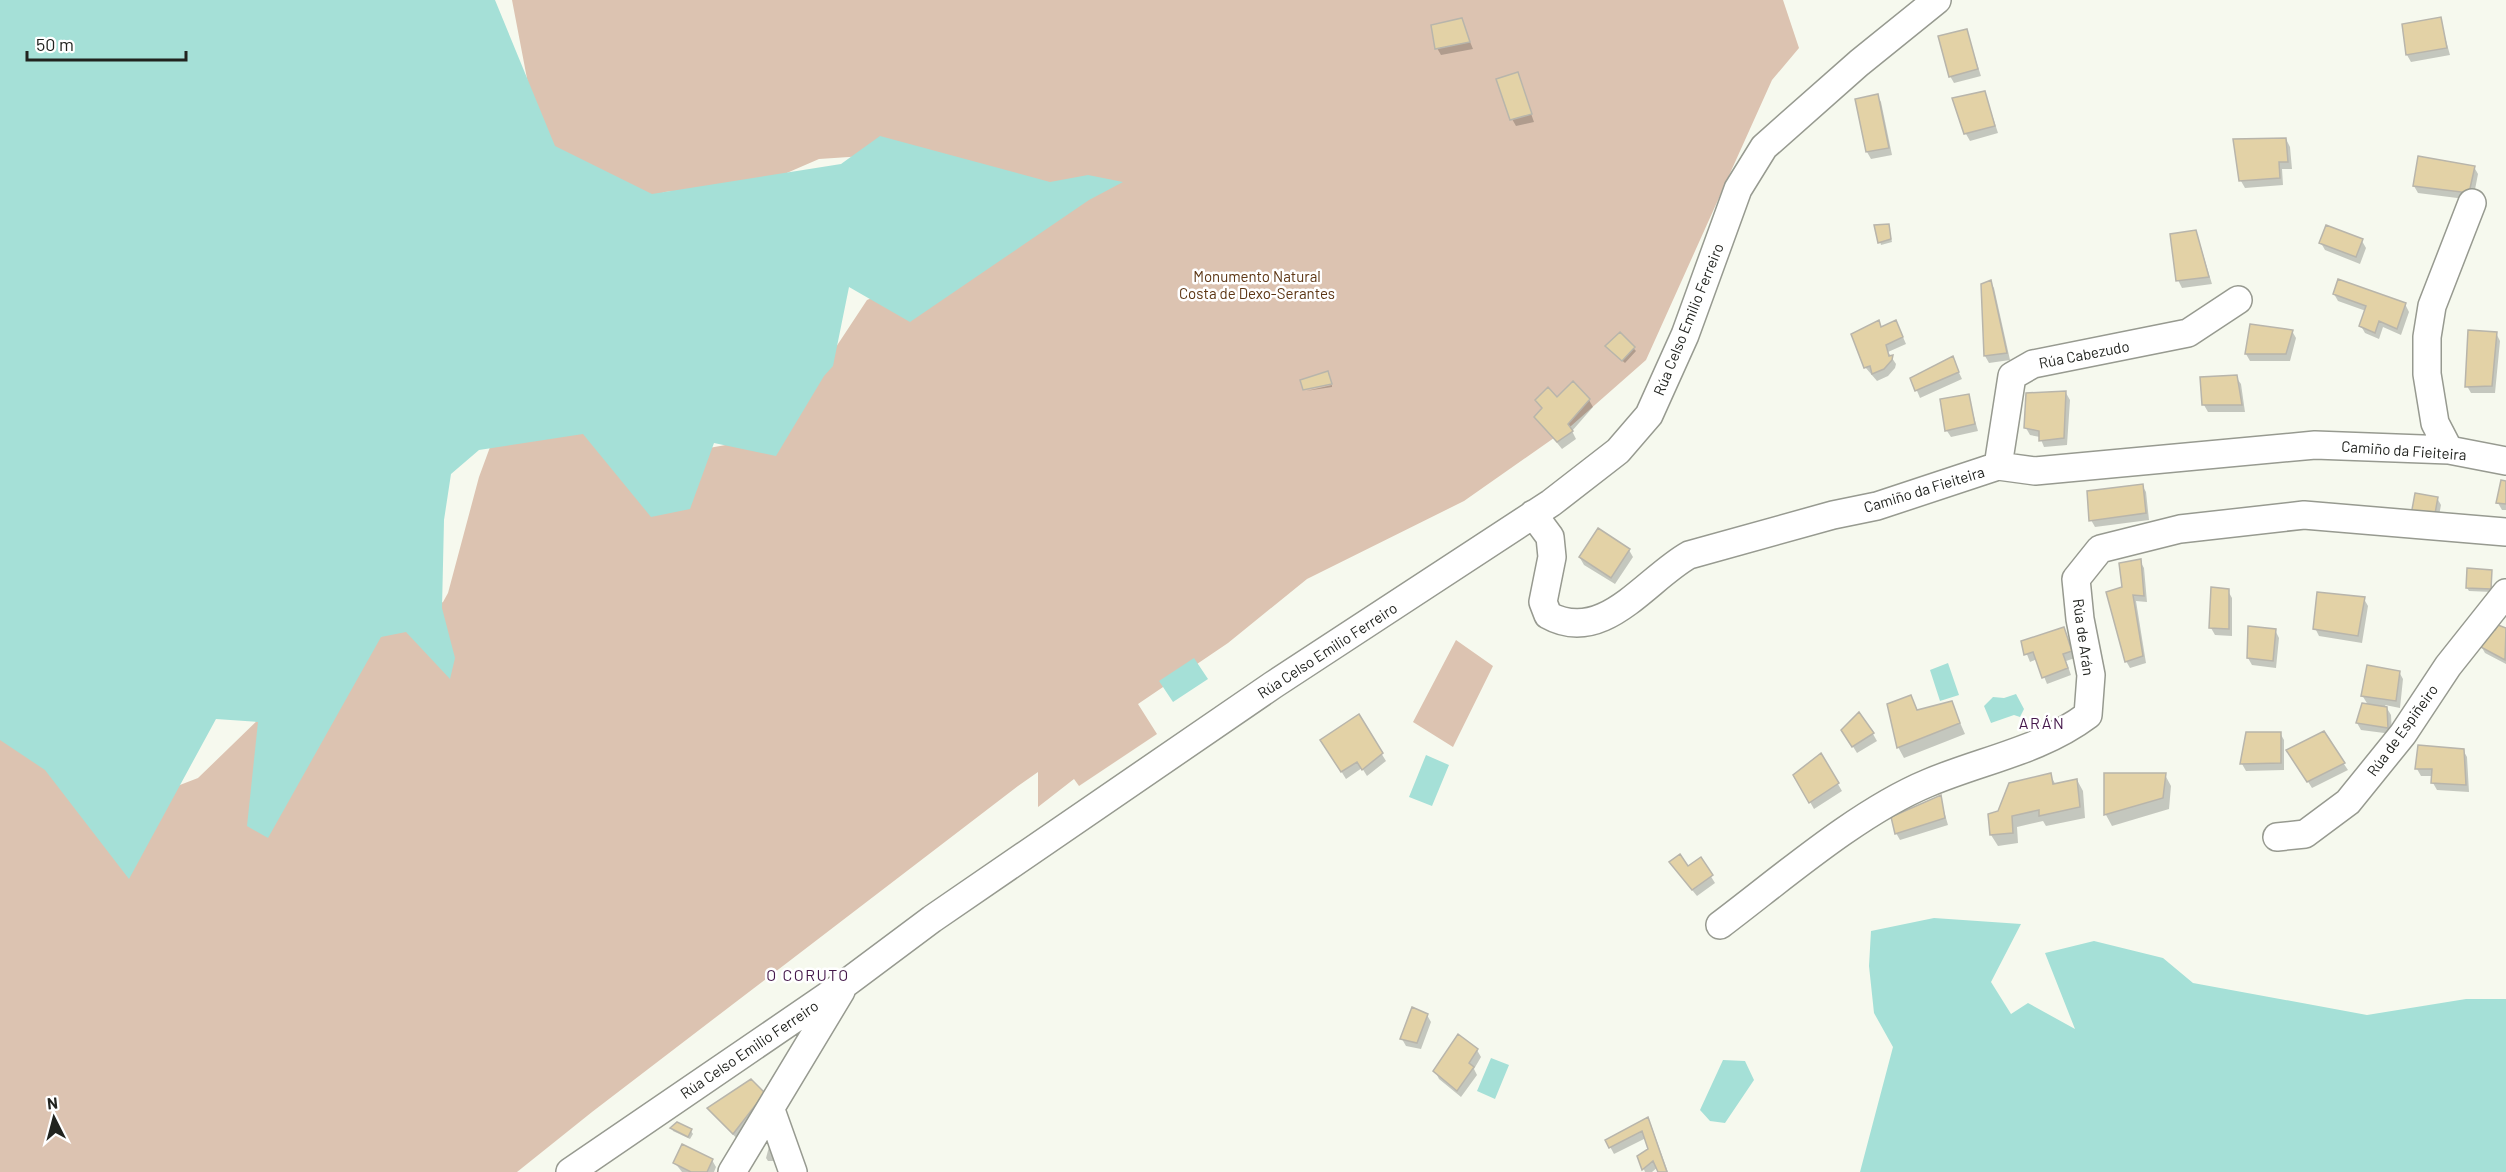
<svg xmlns="http://www.w3.org/2000/svg" width="2506" height="1172" font-family="Barlow,sans-serif">
<style>
.green{fill:#dcc3b1}
.water{fill:#a5e0d7}
.shadow{fill:#0003}
.building{fill:#e3d2a6;stroke:#b8b5ab;stroke-width:1.5}
.lines{fill:none;stroke-linecap:round;stroke-linejoin:round}
.minor-casing{stroke:#979a90;stroke-width:30}
.minor{stroke:#fff;stroke-width:27}
.labels{text-anchor:middle;dominant-baseline:central;stroke-width:5;stroke-linejoin:round;paint-order:stroke}
.park-label{font-size:15px;fill:#5c3513;stroke:#fff}
.street-label{font-size:15px;fill:#21231f;stroke:#fff}
.neighbourhood-label{font-size:16px;letter-spacing:1.5px;fill:#44174a;stroke:#fff}
</style>
<rect width="100%" height="100%" fill="#f6f9ee"/>
<path class="green" d="M 512,0 L 1783,0 L 1799,48 L 1772,80 L 1646,360 L 1571,426 L 1464,501 L 1307,579 L 1228,643 L 1138,704 L 1157,734 L 1079,786 L 1074,779 L 1038,807 L 1038,772 L 1018,786 L 592,1112 L 517,1172 L 0,1172 L 0,702 L 154,795 L 198,778 L 293,686 L 443,602 L 448,593 L 479,477 L 493,439 L 598,425 L 687,452 L 769,437 L 807,391 L 867,300 L 936,270 L 909,153 L 819,159 L 766,182 L 665,192 L 585,220 L 529,89 Z
M 1456,640 L 1493,666 L 1453,747 L 1413,722 Z"/>
<path class="water" d="M 0,0 L 495,0 L 555,146 L 652,194 L 841,164 L 880,136 L 1050,182 L 1088,175 L 1123,182 L 1089,200 L 910,322 L 849,287 L 833,366 L 824,376 L 776,456 L 714,443 L 690,509 L 651,517 L 583,434 L 479,450 L 451,474 L 444,520 L 442,608 L 455,658 L 450,679 L 406,632 L 381,637 L 268,838 L 247,826 L 258,722 L 216,719 L 129,879 L 45,770 L 0,740 Z
M 1194,658 L 1208,679 L 1173,702 L 1159,681 Z
M 1948,663 L 1959,695 L 1940,701 L 1930,670 Z
M 2016,694 L 2024,709 L 2020,717 L 2014,715 L 1991,723 L 1984,706 L 1993,697 L 2004,698 Z
M 1426,755 L 1449,765 L 1432,806 L 1409,797 Z
M 1934,918 L 2021,924 L 1991,982 L 2011,1014 L 2028,1003 L 2075,1029 L 2045,953 L 2094,941 L 2163,958 L 2193,983 L 2367,1015 L 2466,999 L 2506,999 L 2506,1172 L 1860,1172 L 1893,1047 L 1874,1013 L 1869,966 L 1871,931 Z
M 1491,1058 L 1509,1065 L 1495,1099 L 1477,1091 Z
M 1723,1060 L 1745,1061 L 1754,1080 L 1725,1123 L 1710,1121 L 1700,1110 Z"/>
<path class="shadow" d="M 2440,19 L 2450,55 L 2411,62 L 2407,55 Z
M 1461,20 L 1473,49 L 1441,55 L 1437,48 Z
M 1966,30 L 1981,76 L 1954,83 L 1950,76 Z
M 1517,74 L 1534,122 L 1516,126 L 1512,119 Z
M 1985,93 L 1998,133 L 1970,141 L 1966,134 Z
M 1877,95 L 1881,102 L 1892,155 L 1871,159 L 1867,152 Z
M 2286,139 L 2290,147 L 2292,169 L 2282,169 L 2283,185 L 2245,188 L 2241,181 Z
M 2474,167 L 2478,174 L 2473,200 L 2418,193 L 2414,186 Z
M 1888,225 L 1892,242 L 1881,245 L 1876,226 Z
M 2196,231 L 2212,284 L 2182,288 L 2178,280 Z
M 2362,241 L 2366,248 L 2360,264 L 2325,250 L 2321,243 Z
M 1990,282 L 1994,288 L 2010,360 L 1989,363 L 1985,356 L 1983,285 Z
M 2334,294 L 2405,304 L 2409,312 L 2401,335 L 2383,327 L 2379,339 L 2365,333 L 2361,326 L 2366,311 L 2338,301 Z
M 1896,321 L 1906,344 L 1888,352 L 1896,364 L 1895,368 L 1888,376 L 1877,381 L 1865,367 L 1878,322 L 1882,328 Z
M 2292,331 L 2296,338 L 2290,361 L 2250,361 L 2246,354 Z
M 2496,333 L 2500,341 L 2495,393 L 2471,393 L 2467,386 Z
M 1620,334 L 1636,351 L 1625,363 L 1607,347 Z
M 1952,358 L 1962,379 L 1920,398 L 1912,379 Z
M 2236,377 L 2241,384 L 2245,412 L 2208,412 L 2204,405 Z
M 1332,385 L 1332,387 L 1306,391 Z
M 2066,393 L 2070,400 L 2067,445 L 2044,447 L 2040,437 L 2030,435 L 2026,428 Z
M 1968,396 L 1978,431 L 1951,437 L 1947,431 Z
M 1557,399 L 1589,400 L 1593,407 L 1572,431 L 1576,439 L 1562,449 L 1536,417 L 1543,410 L 1537,400 Z
M 2506,482 L 2506,510 L 2502,510 L 2498,503 Z
M 2142,485 L 2146,492 L 2149,520 L 2095,527 L 2091,520 Z
M 2416,494 L 2437,498 L 2441,505 L 2437,526 Z
M 1629,550 L 1633,557 L 1615,584 L 1584,565 L 1580,558 Z
M 2140,561 L 2144,568 L 2147,602 L 2136,601 L 2146,663 L 2130,668 L 2126,661 L 2124,588 Z
M 2491,571 L 2492,592 L 2469,591 L 2467,588 Z
M 2228,591 L 2232,598 L 2232,636 L 2215,635 L 2211,628 Z
M 2364,599 L 2368,606 L 2362,643 L 2319,636 L 2315,628 Z
M 2498,626 L 2506,629 L 2506,664 L 2485,653 L 2481,646 Z
M 2063,628 L 2075,658 L 2066,661 L 2071,675 L 2047,684 L 2037,659 L 2030,662 L 2022,642 Z
M 2275,630 L 2279,638 L 2276,668 L 2252,665 L 2248,658 Z
M 2399,672 L 2403,679 L 2400,708 L 2385,705 L 2391,715 L 2392,734 L 2361,730 L 2357,723 L 2368,705 L 2362,695 Z
M 1911,697 L 1918,711 L 1951,702 L 1965,734 L 1904,758 L 1898,747 Z
M 1359,717 L 1386,761 L 1367,776 L 1362,768 L 1346,779 L 1322,740 Z
M 2280,733 L 2284,740 L 2284,770 L 2246,771 L 2242,764 Z
M 2323,733 L 2348,770 L 2312,788 L 2288,750 Z
M 1873,734 L 1877,741 L 1857,753 L 1847,737 Z
M 2463,750 L 2467,757 L 2469,792 L 2437,790 L 2433,783 L 2433,776 L 2421,776 L 2417,769 Z
M 1821,755 L 1842,791 L 1814,809 L 1795,775 Z
M 2050,775 L 2056,785 L 2077,780 L 2083,791 L 2085,818 L 2046,826 L 2043,821 L 2017,827 L 2018,843 L 1998,846 L 1991,835 L 1999,813 Z
M 2106,775 L 2165,775 L 2171,786 L 2169,809 L 2112,826 L 2106,815 Z
M 1940,797 L 1948,825 L 1900,840 L 1896,833 Z
M 1700,859 L 1715,883 L 1697,896 L 1675,869 L 1688,868 Z
M 1427,1015 L 1431,1022 L 1421,1049 L 1406,1046 L 1402,1039 Z
M 1477,1050 L 1481,1057 L 1474,1069 L 1477,1075 L 1461,1097 L 1439,1079 L 1435,1071 Z
M 764,1094 L 738,1140 L 709,1108 Z
M 1647,1119 L 1651,1125 L 1668,1172 L 1660,1172 L 1658,1167 L 1652,1172 L 1645,1172 L 1639,1157 L 1650,1150 L 1646,1138 L 1614,1154 L 1607,1141 Z
M 678,1124 L 691,1131 L 693,1134 L 690,1139 L 673,1131 L 672,1128 Z
M 770,1143 L 779,1161 L 768,1161 L 766,1158 Z
M 712,1160 L 716,1167 L 714,1172 L 682,1172 L 675,1163 Z"/>
<path class="building" d="M 2441,17 L 2447,48 L 2406,55 L 2402,24 Z
M 1462,18 L 1470,42 L 1435,49 L 1431,25 Z
M 1967,29 L 1978,69 L 1949,77 L 1938,36 Z
M 1518,72 L 1532,114 L 1510,120 L 1496,79 Z
M 1985,91 L 1995,126 L 1964,134 L 1952,98 Z
M 1878,94 L 1889,148 L 1866,152 L 1855,99 Z
M 2286,138 L 2288,162 L 2279,162 L 2280,178 L 2239,181 L 2233,139 Z
M 2418,156 L 2475,166 L 2469,193 L 2413,186 Z
M 1889,224 L 1891,239 L 1878,243 L 1874,225 Z
M 2326,225 L 2363,239 L 2356,257 L 2319,243 Z
M 2196,230 L 2209,277 L 2176,281 L 2170,234 Z
M 2338,279 L 2406,303 L 2397,329 L 2379,321 L 2375,333 L 2359,326 L 2366,306 L 2333,294 Z
M 1991,280 L 2007,353 L 1984,356 L 1981,284 Z
M 1879,320 L 1881,327 L 1896,320 L 1903,337 L 1886,345 L 1889,356 L 1893,355 L 1892,360 L 1884,369 L 1872,374 L 1870,366 L 1864,368 L 1851,334 Z
M 2250,324 L 2293,330 L 2286,354 L 2245,354 Z
M 2468,330 L 2497,332 L 2492,386 L 2465,387 Z
M 1620,332 L 1635,347 L 1622,361 L 1605,346 Z
M 1953,356 L 1959,372 L 1915,391 L 1910,378 Z
M 1328,371 L 1332,384 L 1303,390 L 1300,380 Z
M 2237,375 L 2242,405 L 2202,405 L 2200,377 Z
M 1573,381 L 1590,399 L 1568,424 L 1573,431 L 1557,442 L 1534,417 L 1542,408 L 1535,400 L 1548,387 L 1557,397 Z
M 2066,391 L 2064,438 L 2039,441 L 2039,431 L 2024,428 L 2026,393 Z
M 1969,394 L 1975,424 L 1945,431 L 1940,399 Z
M 2501,480 L 2506,481 L 2506,504 L 2496,503 Z
M 2143,484 L 2146,513 L 2089,521 L 2087,491 Z
M 2415,493 L 2438,497 L 2434,519 L 2411,515 Z
M 1598,528 L 1630,549 L 1611,578 L 1579,557 Z
M 2141,559 L 2144,596 L 2133,595 L 2143,656 L 2125,662 L 2106,592 L 2122,587 L 2119,563 Z
M 2467,568 L 2492,570 L 2491,589 L 2466,588 Z
M 2211,587 L 2229,589 L 2229,629 L 2209,628 Z
M 2317,592 L 2365,597 L 2358,636 L 2313,629 Z
M 2498,625 L 2506,628 L 2505,660 L 2479,646 L 2491,627 L 2495,630 Z
M 2248,626 L 2276,629 L 2273,661 L 2247,658 Z
M 2064,627 L 2072,651 L 2063,654 L 2068,668 L 2042,678 L 2033,652 L 2024,655 L 2021,641 Z
M 2367,665 L 2400,671 L 2396,701 L 2361,696 Z
M 1911,695 L 1917,710 L 1952,701 L 1960,723 L 1897,748 L 1887,704 Z
M 2362,703 L 2387,707 L 2388,728 L 2356,723 Z
M 1859,712 L 1874,733 L 1852,747 L 1841,730 Z
M 1359,714 L 1383,753 L 1362,770 L 1357,762 L 1341,772 L 1320,740 Z
M 2324,731 L 2345,763 L 2307,782 L 2286,750 Z
M 2246,732 L 2281,732 L 2281,763 L 2240,764 Z
M 2418,745 L 2464,749 L 2466,785 L 2431,783 L 2432,769 L 2415,769 Z
M 1821,753 L 1839,783 L 1809,803 L 1793,775 Z
M 2051,773 L 2053,784 L 2077,779 L 2080,807 L 2039,816 L 2039,810 L 2012,816 L 2013,833 L 1990,835 L 1988,814 L 1998,811 L 2009,783 Z
M 2104,773 L 2166,773 L 2163,798 L 2104,815 Z
M 1941,795 L 1945,818 L 1895,834 L 1891,817 Z
M 1680,854 L 1688,866 L 1701,857 L 1713,875 L 1692,890 L 1669,862 Z
M 1412,1007 L 1428,1014 L 1417,1043 L 1400,1039 Z
M 1458,1034 L 1478,1049 L 1469,1063 L 1474,1067 L 1457,1091 L 1433,1071 Z
M 751,1079 L 765,1093 L 733,1134 L 707,1108 Z
M 1648,1117 L 1667,1172 L 1658,1172 L 1653,1161 L 1642,1170 L 1637,1156 L 1648,1149 L 1642,1131 L 1609,1148 L 1605,1140 Z
M 677,1122 L 692,1129 L 688,1137 L 670,1128 Z
M 682,1144 L 713,1159 L 707,1172 L 691,1172 L 673,1163 Z"/>
<g class="lines">
<defs>
<path id="minor" d="M 2449,450 L 2435,423 L 2427,374 L 2427,337 L 2432,306 L 2472,203
M 1998,466 L 2012,376 L 2033,364 L 2188,333 L 2238,300
M 1533,514 L 1550,537 L 1552,557 L 1543,602 L 1548,615 C 1603,646 1646,579 1689,555 L 1833,515 L 1877,506 L 1998,466 L 2035,471 L 2315,445 L 2449,450 L 2506,461
M 2277,837 L 2305,834 L 2348,802 L 2403,734 L 2448,666 L 2506,593
M 1720,925 C 1781,879 1858,812 1928,783 C 1982,760 2040,751 2088,715 L 2091,675 L 2080,619 L 2076,579 L 2100,549 L 2180,529 L 2304,515 L 2506,532
M 771,1110 L 793,1172
M 570,1172 L 845,984 L 932,919 L 1273,685 L 1551,503 L 1618,451 L 1649,415 L 1685,335 L 1738,189 L 1764,147 L 1859,63 L 1937,0
M 732,1172 L 841,991"/>
</defs>
<use href="#minor" class="minor-casing"/>
<use href="#minor" class="minor"/>
</g>
<g class="labels">
<g class="park-label">
<text x="1257" y="276">Monumento Natural<tspan x="1257" dy="17">Costa de Dexo-Serantes</tspan></text>
</g>
<g class="street-label">
<text transform="translate(1688 319) rotate(-68)">Rúa Celso Emilio Ferreiro</text>
<text transform="translate(2084 354) rotate(-11)">Rúa Cabezudo</text>
<text transform="translate(2404 450) rotate(4)">Camiño da Fieiteira</text>
<text transform="translate(1924 489) rotate(-17)">Camiño da Fieiteira</text>
<text transform="translate(2084 637) rotate(82)">Rúa de Arán</text>
<text transform="translate(1327 650) rotate(-33)">Rúa Celso Emilio Ferreiro</text>
<text transform="translate(2402 730) rotate(-54)">Rúa de Espiñeiro</text>
<text transform="translate(749 1049) rotate(-34)">Rúa Celso Emilio Ferreiro</text>
</g>
<g class="neighbourhood-label">
<text x="2042" y="722">ARÁN</text>
<text x="808" y="974">O CORUTO</text>
</g>
</g>
<g transform="translate(54 1118) rotate(354)" stroke="#ffffff" stroke-width="4.5" paint-order="stroke">
<path d="M0-4.5L10 22L0 15L-10 22Z" fill="#21231f"/>
<text y="-9" font-size="16" font-weight="bold" text-anchor="middle" fill="#21231f">N</text>
</g>
<path d="M27 51v9h159v-9" fill="none" stroke="#21231f" stroke-width="3"/>
<text x="36" y="51" font-size="18" fill="#21231f" stroke="#ffffff" stroke-width="4.5" paint-order="stroke">50 m</text>
</svg>
